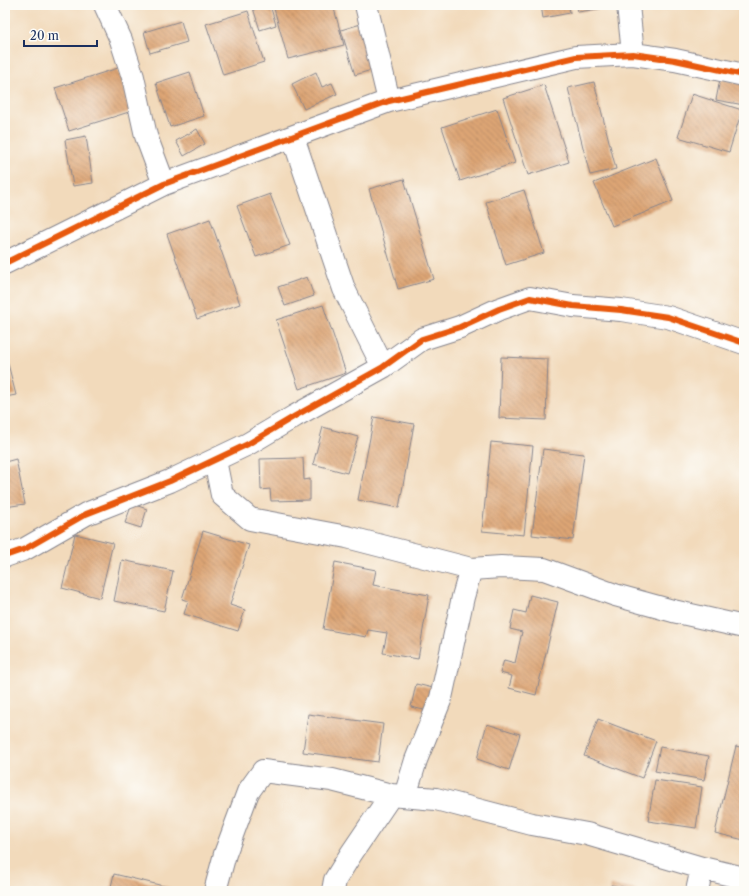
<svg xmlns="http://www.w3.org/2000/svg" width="749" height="896" font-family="'Libre Caslon Text',serif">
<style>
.building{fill:url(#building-back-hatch)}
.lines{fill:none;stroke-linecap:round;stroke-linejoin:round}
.street-casing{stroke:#86848c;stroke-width:24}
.street{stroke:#fff;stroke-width:22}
.cycleway-casing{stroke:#fdfcf7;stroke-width:8}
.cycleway{stroke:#e8590c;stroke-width:6}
</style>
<defs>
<pattern id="building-back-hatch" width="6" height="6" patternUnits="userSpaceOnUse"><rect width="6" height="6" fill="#dda575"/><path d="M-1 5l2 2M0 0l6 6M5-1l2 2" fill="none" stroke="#b28763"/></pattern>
</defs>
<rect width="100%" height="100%" fill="#fdfcf7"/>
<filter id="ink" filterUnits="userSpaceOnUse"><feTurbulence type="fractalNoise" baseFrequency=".025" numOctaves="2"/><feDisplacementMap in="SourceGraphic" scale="8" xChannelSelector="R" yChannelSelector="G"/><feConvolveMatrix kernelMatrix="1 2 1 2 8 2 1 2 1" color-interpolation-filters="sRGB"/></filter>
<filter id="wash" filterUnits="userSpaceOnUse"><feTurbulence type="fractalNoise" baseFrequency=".012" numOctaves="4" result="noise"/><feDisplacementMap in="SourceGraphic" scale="16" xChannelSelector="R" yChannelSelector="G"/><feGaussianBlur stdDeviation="0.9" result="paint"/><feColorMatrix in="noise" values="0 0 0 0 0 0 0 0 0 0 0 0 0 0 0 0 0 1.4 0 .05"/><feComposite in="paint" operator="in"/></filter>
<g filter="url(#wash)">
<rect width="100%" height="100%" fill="#f2dabb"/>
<g id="blocks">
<path class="building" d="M 252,5 L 270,5 L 276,25 L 260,30 Z
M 273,5 L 333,5 L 344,45 L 288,59 Z
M 541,5 L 569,5 L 570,13 L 543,18 Z
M 577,5 L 618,5 L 618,6 L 578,12 Z
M 248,11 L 264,62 L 223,75 L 206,24 Z
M 181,21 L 187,42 L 150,53 L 144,32 Z
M 364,23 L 378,68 L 355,75 L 341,30 Z
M 118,68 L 132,111 L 69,131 L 55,88 Z
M 190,72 L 204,116 L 170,127 L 156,83 Z
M 316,72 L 322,87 L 332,83 L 337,94 L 304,109 L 292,84 Z
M 720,79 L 744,84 L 744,105 L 716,100 Z
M 594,82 L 616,169 L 590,175 L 568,88 Z
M 544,85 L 569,162 L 528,175 L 503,98 Z
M 692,94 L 742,110 L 729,152 L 678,137 Z
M 497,109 L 515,163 L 460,181 L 442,127 Z
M 197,129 L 205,144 L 184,156 L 176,141 Z
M 86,136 L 93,183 L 73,186 L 65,140 Z
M 656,158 L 673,201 L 612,226 L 594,183 Z
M 404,179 L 434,279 L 398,289 L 369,189 Z
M 524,190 L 544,253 L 506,265 L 486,202 Z
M 270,194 L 290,245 L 256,257 L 237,206 Z
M 210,219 L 240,304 L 197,319 L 167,234 Z
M 307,277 L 314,296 L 285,306 L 278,287 Z
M 323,305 L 346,373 L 299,389 L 276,320 Z
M 5,356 L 6,356 L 16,395 L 5,397 Z
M 501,357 L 548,359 L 546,420 L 499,418 Z
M 374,417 L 414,424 L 399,508 L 358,500 Z
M 323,427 L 358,437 L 347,473 L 313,464 Z
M 491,442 L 533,446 L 524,535 L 482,531 Z
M 543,449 L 584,454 L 573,540 L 532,535 Z
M 303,458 L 304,480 L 310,479 L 310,500 L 271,501 L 270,489 L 261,490 L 260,459 Z
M 16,459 L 25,504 L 5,507 L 5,462 Z
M 132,504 L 147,509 L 141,528 L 125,523 Z
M 203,531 L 249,545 L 230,605 L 245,610 L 238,631 L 184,614 L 188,601 L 182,599 Z
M 75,534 L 113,543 L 100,598 L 62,588 Z
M 122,560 L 173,571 L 164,611 L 114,601 Z
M 335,562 L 376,570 L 373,585 L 429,595 L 418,659 L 383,653 L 387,633 L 368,630 L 366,637 L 323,629 Z
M 530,595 L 558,602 L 536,695 L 509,688 L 512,676 L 500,673 L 504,660 L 515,663 L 522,632 L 510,629 L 514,610 L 526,613 Z
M 416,684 L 433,688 L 428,711 L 411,707 Z
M 308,714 L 383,724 L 378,762 L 303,752 Z
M 598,719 L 656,741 L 642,778 L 584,756 Z
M 487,724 L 520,734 L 509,770 L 477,759 Z
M 736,746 L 744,748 L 744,840 L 715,833 Z
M 660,747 L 709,756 L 704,780 L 655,771 Z
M 655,780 L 702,787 L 696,828 L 648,821 Z
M 114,874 L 180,890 L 179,891 L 110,891 Z
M 611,885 L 638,890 L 637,891 L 610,891 Z"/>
</g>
</g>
<g filter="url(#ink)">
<use href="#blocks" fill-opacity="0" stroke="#86848c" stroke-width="1"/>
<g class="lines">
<defs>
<path id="street" d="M 105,5 L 121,40 L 133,77 L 146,136 L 164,184
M 366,5 L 389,101
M 628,5 L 633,54
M 293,137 L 344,289 L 383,367
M 5,263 L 164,184 L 389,101 L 576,57 L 633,54 L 675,60 L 744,75
M 215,460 L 222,495 L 250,519 L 347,537 L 471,569 L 501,567 L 544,569 L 615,595 L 673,611 L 744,627
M 5,556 L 25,549 L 86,514 L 170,481 L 248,444 L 295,416 L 383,367 L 422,339 L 460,327 L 499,309 L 530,298 L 573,306 L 621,310 L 668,317 L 744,343
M 405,796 L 416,760 L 441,698 L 463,597 L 471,569
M 215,891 L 225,854 L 248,792 L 263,771 L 332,780 L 391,795 L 436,799 L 532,824 L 587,834 L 702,868
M 333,891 L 335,880 L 351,854 L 391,795
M 697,891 L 702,868 L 744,878"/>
</defs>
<use href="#street" class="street-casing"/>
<use href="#street" class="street"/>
<defs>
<path id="cycleway" d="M 5,263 L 164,184 L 389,101 L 576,57 L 633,54 L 675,60 L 744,75
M 5,556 L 25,549 L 86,514 L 170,481 L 248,444 L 295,416 L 383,367 L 422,339 L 460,327 L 499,309 L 530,298 L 573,306 L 621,310 L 668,317 L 744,343"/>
</defs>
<use href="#cycleway" class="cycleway-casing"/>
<use href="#cycleway" class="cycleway"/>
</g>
</g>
<rect width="749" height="896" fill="none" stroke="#fdfcf7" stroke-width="20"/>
<path d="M24 40v6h73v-6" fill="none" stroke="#1b2f5e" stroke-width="2"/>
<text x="30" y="40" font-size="12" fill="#1b2f5e" stroke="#fdfcf7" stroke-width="3" paint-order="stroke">20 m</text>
</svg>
